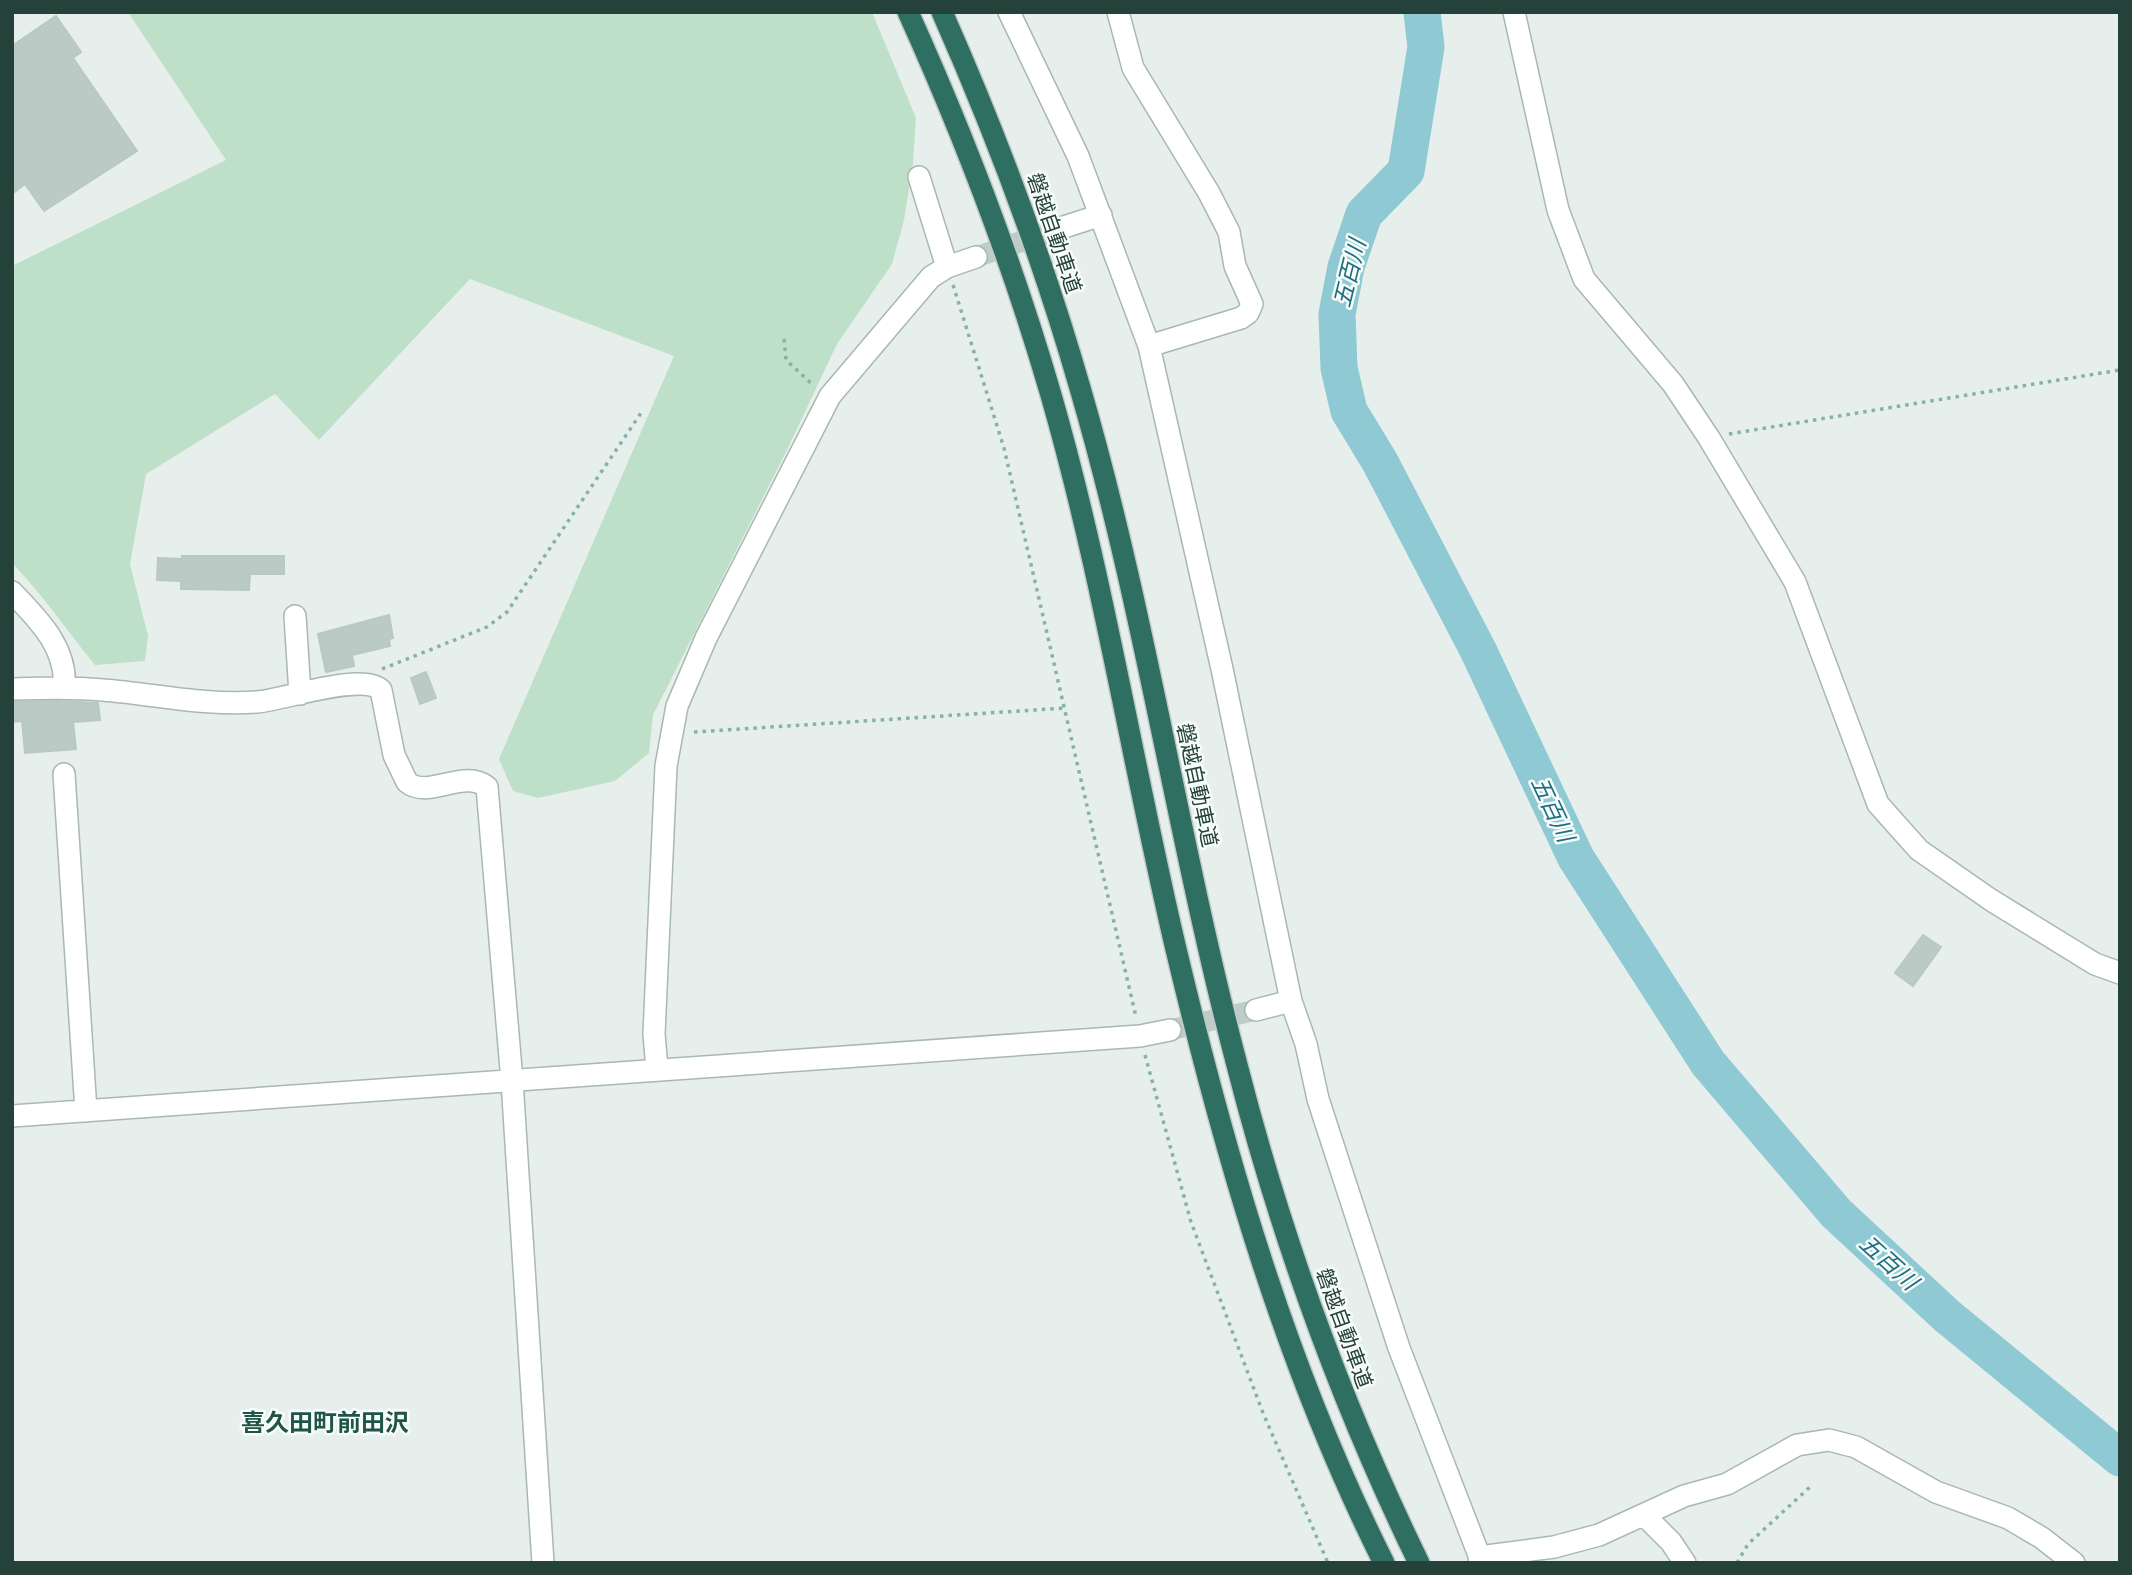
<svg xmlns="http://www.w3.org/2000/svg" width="2132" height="1575" font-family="Mulish,'Noto Sans JP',sans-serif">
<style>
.green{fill:#bfe0c8}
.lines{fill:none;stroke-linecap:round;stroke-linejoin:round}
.river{stroke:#8ec9d4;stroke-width:37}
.building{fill:#bbcac4;stroke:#b8c9c2;stroke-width:2}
.street-tunnel{stroke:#bfccc8;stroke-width:21;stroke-dasharray:21 10;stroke-linecap:butt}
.street-casing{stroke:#a8b8b2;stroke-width:24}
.highway-casing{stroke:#c2cac8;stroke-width:24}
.path{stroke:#86b3a5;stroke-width:3.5;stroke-dasharray:3.5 5;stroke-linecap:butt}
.street{stroke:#fff;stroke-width:21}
.highway{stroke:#2f6f62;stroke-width:21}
.labels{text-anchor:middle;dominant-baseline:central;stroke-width:5;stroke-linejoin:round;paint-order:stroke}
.street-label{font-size:21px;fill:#24423a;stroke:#f7fbf9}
.water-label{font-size:23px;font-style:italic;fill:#1c6f80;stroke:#f7fbf9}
.quarter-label{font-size:24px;font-weight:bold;fill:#1f5548;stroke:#f7fbf9}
</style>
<rect width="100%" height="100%" fill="#e6efeb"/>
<path class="green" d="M 128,12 L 872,12 L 916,118 L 913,163 L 904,220 L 892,264 L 837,344 L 786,452 L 653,715 L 649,753 L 615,781 L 538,798 L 513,791 L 499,759 L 674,356 L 470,279 L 319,440 L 275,394 L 146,474 L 130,564 L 148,636 L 145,661 L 95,665 C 67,631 43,595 12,563 L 12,266 L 226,160 Z"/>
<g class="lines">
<path class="river" d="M 1422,12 L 1426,47 L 1406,171 L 1364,214 L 1346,267 L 1337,314 L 1339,368 L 1349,411 L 1380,462 L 1478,650 L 1576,858 L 1708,1063 L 1836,1213 L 1947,1316 L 2120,1458"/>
</g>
<path class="building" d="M 56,16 L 81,52 L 73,58 L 137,151 L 44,211 L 25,184 L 12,194 L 12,46 Z
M 182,556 L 284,556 L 284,574 L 250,574 L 249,590 L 181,589 L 181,581 L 157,580 L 158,558 L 182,559 Z
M 389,615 L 393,638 L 389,639 L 390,646 L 352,655 L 354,666 L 326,672 L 318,634 Z
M 426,672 L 436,698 L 420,704 L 411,678 Z
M 57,701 L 98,703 L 100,720 L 73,722 L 76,749 L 25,753 L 22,721 L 12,722 L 12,702 Z
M 1923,935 L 1941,947 L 1913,986 L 1895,973 Z"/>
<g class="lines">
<path class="street-tunnel" d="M 976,257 L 1064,227
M 1170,1030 L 1256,1010"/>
<defs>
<path id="street" d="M 1009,12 L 1078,156 L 1149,346 L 1222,669 L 1291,1001 L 1306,1044 L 1318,1099 L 1399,1348 L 1482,1563
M 1118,12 L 1133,68 L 1209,193 L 1229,232 L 1235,266 L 1252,304 L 1248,313 L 1241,318 L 1149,346
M 1514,12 L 1558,210 L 1584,279 L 1673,384 L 1709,438 L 1795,582 L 1878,804 L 1919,850 L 1991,900 L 2095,964 L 2120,973
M 919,177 L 947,267
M 1064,227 L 1101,215
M 12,592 C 37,618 68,648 64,688
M 295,616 L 300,694
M 12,689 C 43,688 72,687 103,690 C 154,694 205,706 257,702 C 283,700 362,672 381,690 L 394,755 L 407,782 C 428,800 464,768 487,787 L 512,1081 L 543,1563
M 64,774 L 86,1111
M 1256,1010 L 1291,1001
M 657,1069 L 654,1034 L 666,766 L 677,706 L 706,638 L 830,396 L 931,277 L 947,267 L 976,257
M 12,1116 L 1140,1036 L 1170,1030
M 1645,1516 L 1671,1542 L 1685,1563
M 1479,1557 L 1554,1547 L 1599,1535 L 1684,1496 L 1727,1484 L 1797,1445 L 1829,1440 L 1856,1447 L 1936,1492 L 2008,1518 L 2042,1538 L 2074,1563"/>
<path id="highway" d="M 908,12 C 964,136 1013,264 1051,395 C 1103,576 1132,762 1175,945 C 1225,1156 1286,1368 1384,1563
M 942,12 C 996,134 1043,259 1080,388 C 1145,610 1178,841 1237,1065 C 1281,1237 1341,1403 1419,1563"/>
</defs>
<use href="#street" class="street-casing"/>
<use href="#highway" class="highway-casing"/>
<path class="path" d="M 953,285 L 1004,448 L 1136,1017
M 784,339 L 786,360 L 812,384
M 1729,434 L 2120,370
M 382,669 L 487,627 L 507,612 L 641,413
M 694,732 L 1066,708
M 1145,1055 L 1191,1222 L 1263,1413 L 1328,1563
M 1737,1563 L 1748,1544 L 1810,1487"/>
<use href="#street" class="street"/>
<use href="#highway" class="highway"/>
</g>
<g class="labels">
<g class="street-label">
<text transform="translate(1055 233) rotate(71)">磐越自動車道</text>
<text transform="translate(1198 785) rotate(78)">磐越自動車道</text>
<text transform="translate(1345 1328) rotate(70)">磐越自動車道</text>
</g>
<g class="water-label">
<text transform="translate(1349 273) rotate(-76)">五百川</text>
<text transform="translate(1553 809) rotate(65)">五百川</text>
<text transform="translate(1889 1262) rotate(42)">五百川</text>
</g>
<g class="quarter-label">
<text x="325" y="1422">喜久田町前田沢</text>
</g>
</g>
<rect width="2132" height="1575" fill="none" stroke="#24423a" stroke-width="28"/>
</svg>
